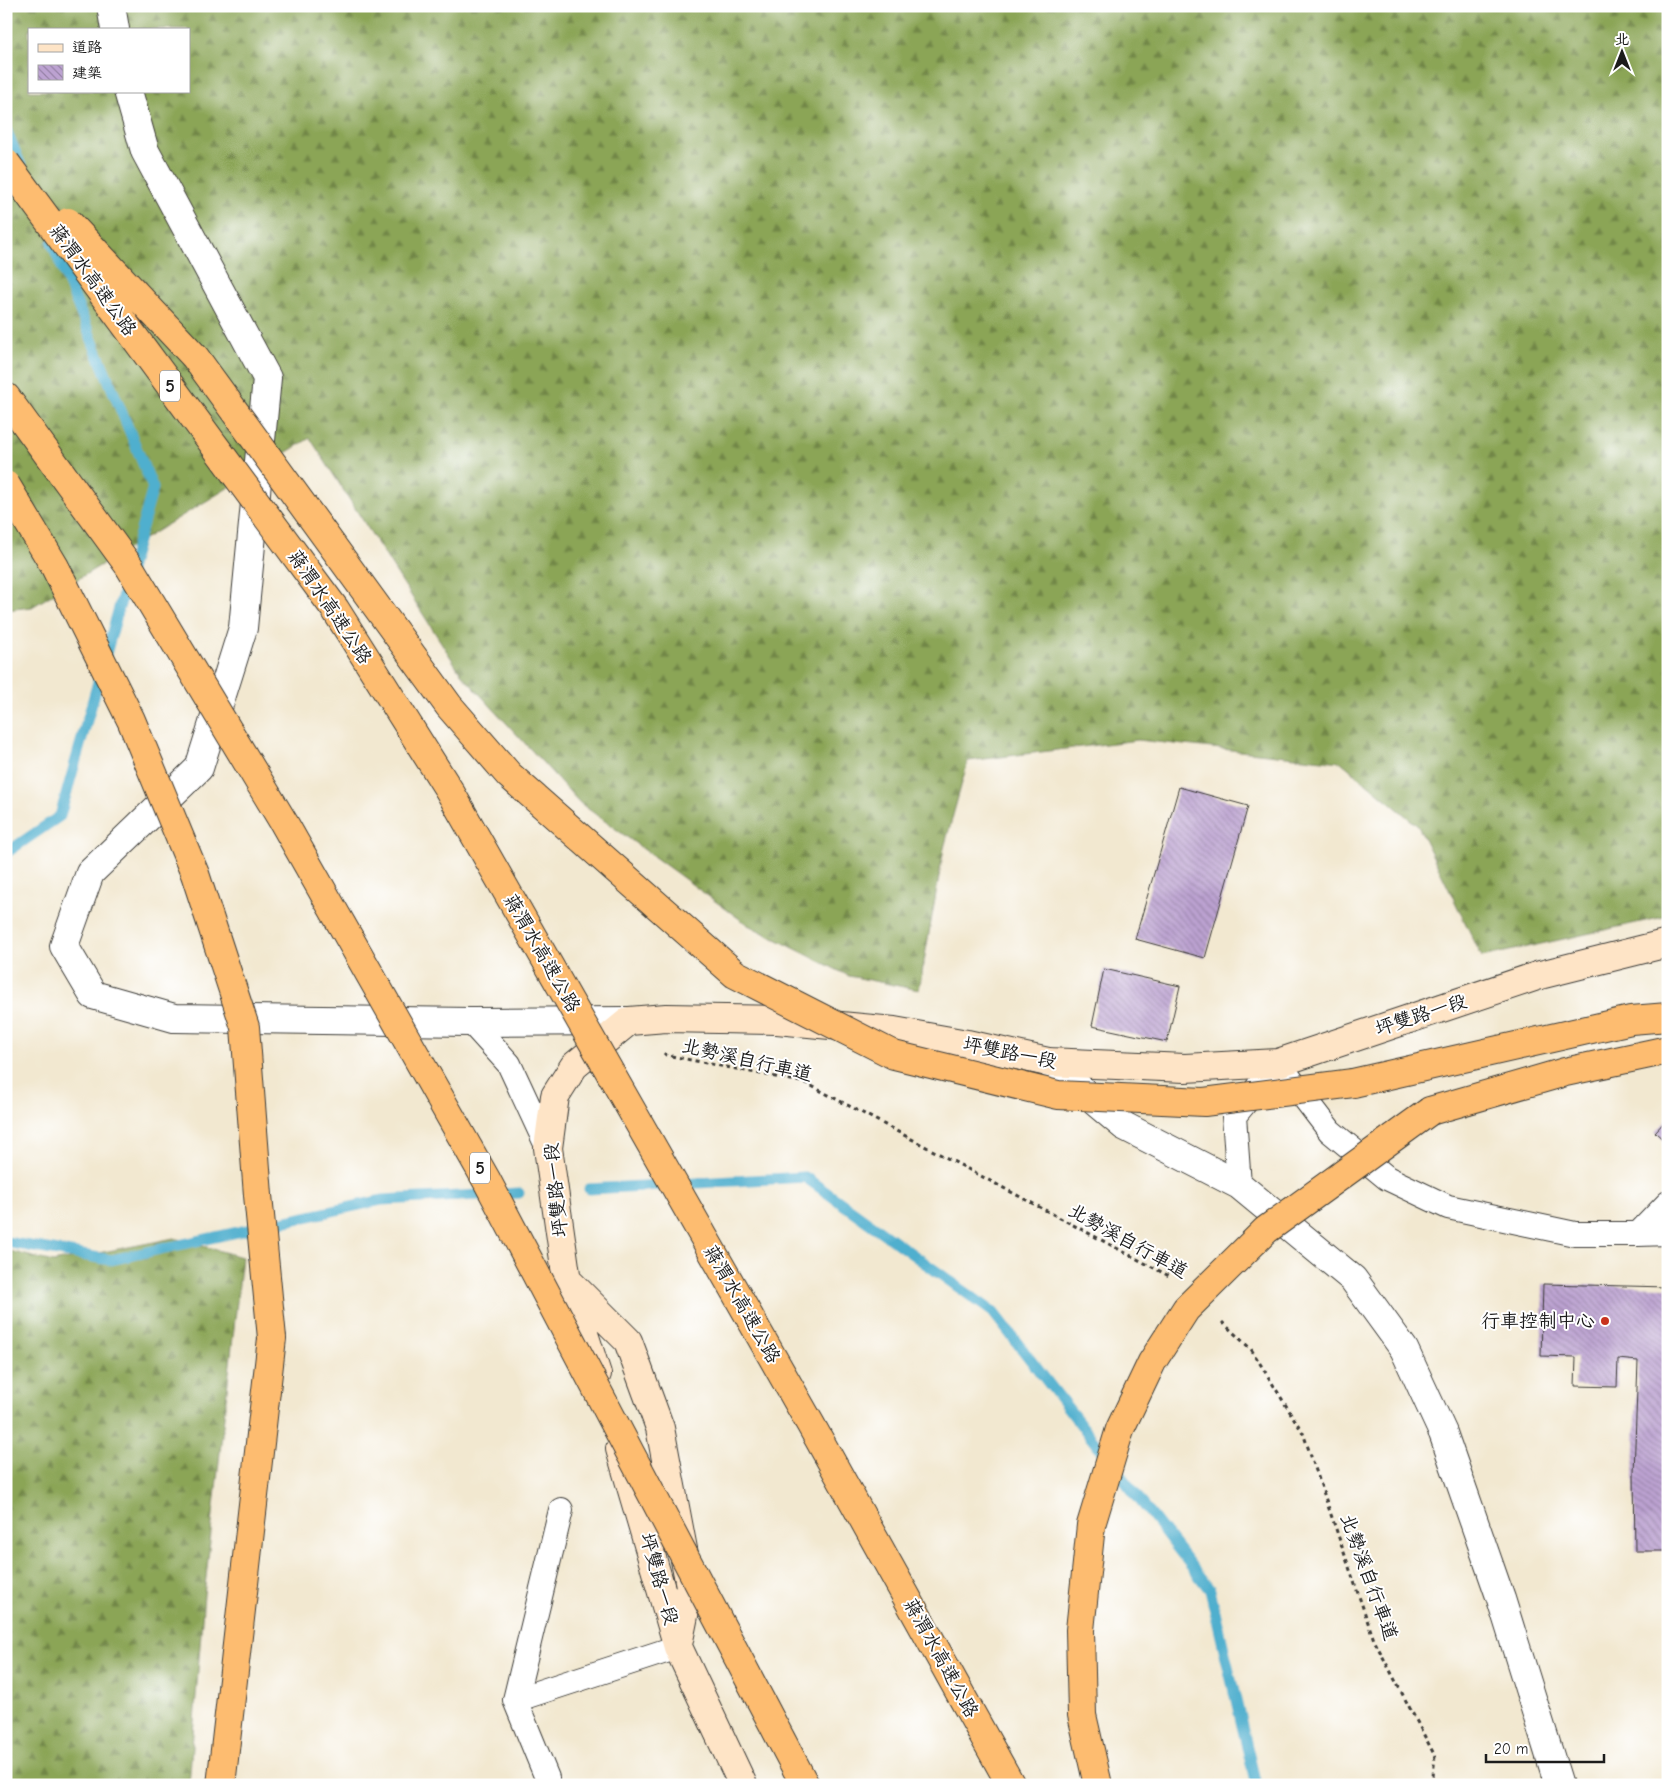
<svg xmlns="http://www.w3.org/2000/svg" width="1674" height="1791" font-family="'Comic Neue','LXGW WenKai TC',sans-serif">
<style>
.forest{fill:url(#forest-firs);stroke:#54603a;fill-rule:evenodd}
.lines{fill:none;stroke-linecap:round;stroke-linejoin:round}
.stream{stroke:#4fafce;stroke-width:11}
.building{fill:url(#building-back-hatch)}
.lane-casing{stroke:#3c3b37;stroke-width:26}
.street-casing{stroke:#3c3b37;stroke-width:30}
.secondary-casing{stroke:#3c3b37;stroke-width:30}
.highway-casing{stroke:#3c3b37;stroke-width:30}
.path{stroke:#3c3b37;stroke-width:3;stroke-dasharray:4 4;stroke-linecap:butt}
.lane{stroke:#fff;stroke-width:24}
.street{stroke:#fff;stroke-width:28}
.secondary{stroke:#fee4c6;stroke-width:28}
.highway{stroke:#fdbc70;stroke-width:28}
.highway-bridge-casing{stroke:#3c3b37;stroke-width:30;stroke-linecap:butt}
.highway-bridge{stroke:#fdbc70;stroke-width:28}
.poi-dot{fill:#c8321e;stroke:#fff;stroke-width:2}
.labels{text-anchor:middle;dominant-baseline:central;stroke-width:4;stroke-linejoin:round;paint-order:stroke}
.shield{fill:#fff;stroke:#606060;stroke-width:1}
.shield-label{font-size:18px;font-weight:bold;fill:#1c1c1c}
.street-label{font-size:19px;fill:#1c1c1c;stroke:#fff}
.poi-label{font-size:19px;fill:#1c1c1c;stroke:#fff;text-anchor:end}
</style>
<defs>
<pattern id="forest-firs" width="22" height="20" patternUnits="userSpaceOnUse" patternTransform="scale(1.25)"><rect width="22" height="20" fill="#8ba557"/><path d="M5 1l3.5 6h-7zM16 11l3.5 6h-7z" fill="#718647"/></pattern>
<pattern id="building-back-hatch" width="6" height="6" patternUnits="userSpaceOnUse" patternTransform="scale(1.25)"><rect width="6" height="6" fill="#bca2d1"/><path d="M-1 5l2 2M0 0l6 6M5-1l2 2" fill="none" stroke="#9883a9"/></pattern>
</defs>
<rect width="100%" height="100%" fill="#fff"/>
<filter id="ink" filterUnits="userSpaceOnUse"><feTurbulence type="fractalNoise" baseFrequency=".02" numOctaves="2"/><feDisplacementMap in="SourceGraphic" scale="10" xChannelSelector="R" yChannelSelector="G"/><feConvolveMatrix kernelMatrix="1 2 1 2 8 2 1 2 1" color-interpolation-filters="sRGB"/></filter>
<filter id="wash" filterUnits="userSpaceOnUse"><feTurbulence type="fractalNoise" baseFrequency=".0096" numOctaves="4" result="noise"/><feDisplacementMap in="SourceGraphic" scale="20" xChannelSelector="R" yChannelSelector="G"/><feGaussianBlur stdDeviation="1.12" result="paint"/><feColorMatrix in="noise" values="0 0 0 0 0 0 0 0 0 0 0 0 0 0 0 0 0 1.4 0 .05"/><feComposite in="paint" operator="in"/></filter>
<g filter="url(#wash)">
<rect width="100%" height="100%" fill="#f2e8d0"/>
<path class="forest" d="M 6,6 L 1668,6 L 1668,916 L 1482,957 L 1418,826 L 1341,762 L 1138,740 L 968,761 L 944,848 L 919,990 L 849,976 L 748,925 L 580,803 L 462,675 L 310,438 L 32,607 L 6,610 ZM 29,29 L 189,29 L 189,91 L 29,91 Z
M 174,1238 L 242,1257 L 204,1595 L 189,1785 L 6,1785 L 6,1250 L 53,1262 Z"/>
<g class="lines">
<path class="stream" d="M 6,130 L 22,168
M 6,853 L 60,816 L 153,488 L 52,243
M 589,1189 L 805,1177 L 993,1312 L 1210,1590 L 1256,1785
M 6,1242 L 111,1260 L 382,1200 L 519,1193"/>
</g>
<g id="blocks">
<path class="building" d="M 1179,787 L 1248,806 L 1205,958 L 1135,939 Z
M 1104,969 L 1180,986 L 1167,1042 L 1092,1026 Z
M 1668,1118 L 1668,1144 L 1655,1132 Z
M 1543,1284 L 1668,1287 L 1668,1551 L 1635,1551 L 1634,1473 L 1638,1361 L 1618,1359 L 1617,1387 L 1575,1386 L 1576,1357 L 1541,1356 Z"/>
</g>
</g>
<g filter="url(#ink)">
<use href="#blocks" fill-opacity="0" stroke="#3c3b37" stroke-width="1"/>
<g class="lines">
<defs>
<path id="lane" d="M 471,1022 L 509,1064 L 548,1148
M 1239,1185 L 1234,1116 L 1278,1063 L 1330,1131 L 1387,1178 L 1448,1207 L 1575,1234 L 1638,1234 L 1668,1203
M 1638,1234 L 1668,1233
M 515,1700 L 561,1510
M 547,1778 L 515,1700 L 678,1647"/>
<path id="street" d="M 111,6 L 115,29
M 128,91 L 145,151 L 267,378 L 243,628 L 199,768 L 90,873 L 64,946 L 93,995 L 174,1018 L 471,1022 L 629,1021
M 1048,1062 L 1124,1126 L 1239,1185 L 1353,1279 L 1404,1349 L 1443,1433 L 1501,1599 L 1559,1785"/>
<path id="secondary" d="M 571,1284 L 628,1341 L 660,1428 L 690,1586 L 679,1640
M 597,1374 L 567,1281 L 548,1148 L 555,1096 L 574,1066 L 629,1021 L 666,1018 L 777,1020 L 894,1031 L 967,1044 L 1048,1062 L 1185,1068 L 1278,1063 L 1540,975 L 1668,943
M 620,1449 L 678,1647 L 743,1785"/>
<path id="highway" d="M 6,397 L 129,566
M 1353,1083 L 1631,1020 L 1668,1017
M 1430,1111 L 1565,1072 L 1668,1050
M 221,1785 L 272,1338"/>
</defs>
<use href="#lane" class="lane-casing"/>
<use href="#street" class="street-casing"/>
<use href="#secondary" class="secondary-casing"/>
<use href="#highway" class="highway-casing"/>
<path class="path" d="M 664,1053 L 666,1055 L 806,1083 L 1171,1277
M 1222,1322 L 1251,1349 L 1303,1433 L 1374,1640 L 1435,1756 L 1432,1785"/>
<use href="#lane" class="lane"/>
<use href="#street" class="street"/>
<use href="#secondary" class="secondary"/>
<use href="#highway" class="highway"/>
<defs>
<path id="highway-bridge" d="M 6,163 L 335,609 L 449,790 L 811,1425 L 1011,1785
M 68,222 L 195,357 L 449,706 L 509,775 L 735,974 L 894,1055 L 1058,1095 L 1204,1102 L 1353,1083
M 6,485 L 55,567 L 131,720 L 195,874 L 245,1027 L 258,1195 L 272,1338
M 129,566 L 284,823 L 487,1181 L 805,1785
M 1098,1785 L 1082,1715 L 1080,1630 L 1091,1525 L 1120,1429 L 1152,1362 L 1186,1309 L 1266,1230 L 1430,1111"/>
</defs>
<use href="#highway-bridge" class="highway-bridge-casing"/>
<use href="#highway-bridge" class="highway-bridge"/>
</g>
</g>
<circle class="poi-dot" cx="1605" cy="1321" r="5"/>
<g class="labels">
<g class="shield">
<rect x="160" y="370.5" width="20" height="31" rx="4"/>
<rect x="470" y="1152.5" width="20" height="31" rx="4"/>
</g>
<g class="shield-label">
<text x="170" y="386">5</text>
<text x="480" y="1168">5</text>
</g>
<g class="street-label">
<text transform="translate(93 280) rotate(54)">蔣渭水高速公路</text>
<text transform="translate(330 607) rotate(56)">蔣渭水高速公路</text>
<text transform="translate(542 953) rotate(60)">蔣渭水高速公路</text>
<text transform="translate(1421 1015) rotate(-18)">坪雙路一段</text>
<text transform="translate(1010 1053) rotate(11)">坪雙路一段</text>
<text transform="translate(747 1060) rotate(13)">北勢溪自行車道</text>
<text transform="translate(556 1190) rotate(-96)">坪雙路一段</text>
<text transform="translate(1128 1241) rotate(29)">北勢溪自行車道</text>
<text transform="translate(742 1304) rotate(60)">蔣渭水高速公路</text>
<text transform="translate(1369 1577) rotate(70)">北勢溪自行車道</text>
<text transform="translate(659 1579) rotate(74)">坪雙路一段</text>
<text transform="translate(941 1658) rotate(61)">蔣渭水高速公路</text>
</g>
<g class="poi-label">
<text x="1595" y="1321">行車控制中心</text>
</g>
</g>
<rect width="1674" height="1791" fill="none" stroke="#fff" stroke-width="25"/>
<rect x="28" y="28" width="162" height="65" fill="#ffffff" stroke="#a4a4a4"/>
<rect x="38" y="44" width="25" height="8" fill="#fee4c6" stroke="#a4a4a4"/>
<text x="72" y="52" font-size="15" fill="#1c1c1c">道路</text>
<rect x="38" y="65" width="25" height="15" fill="url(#building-back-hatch)" stroke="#a4a4a4"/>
<text x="72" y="78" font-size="15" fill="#1c1c1c">建築</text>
<g transform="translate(1622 52)" stroke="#ffffff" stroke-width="4" paint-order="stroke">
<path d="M0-4L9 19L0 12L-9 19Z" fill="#1c1c1c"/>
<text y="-8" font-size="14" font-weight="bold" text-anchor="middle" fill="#1c1c1c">北</text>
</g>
<path d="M1486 1754v8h118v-8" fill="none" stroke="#1c1c1c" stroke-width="2.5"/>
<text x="1494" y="1754" font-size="15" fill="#1c1c1c" stroke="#ffffff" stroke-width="4" paint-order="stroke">20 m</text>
</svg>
